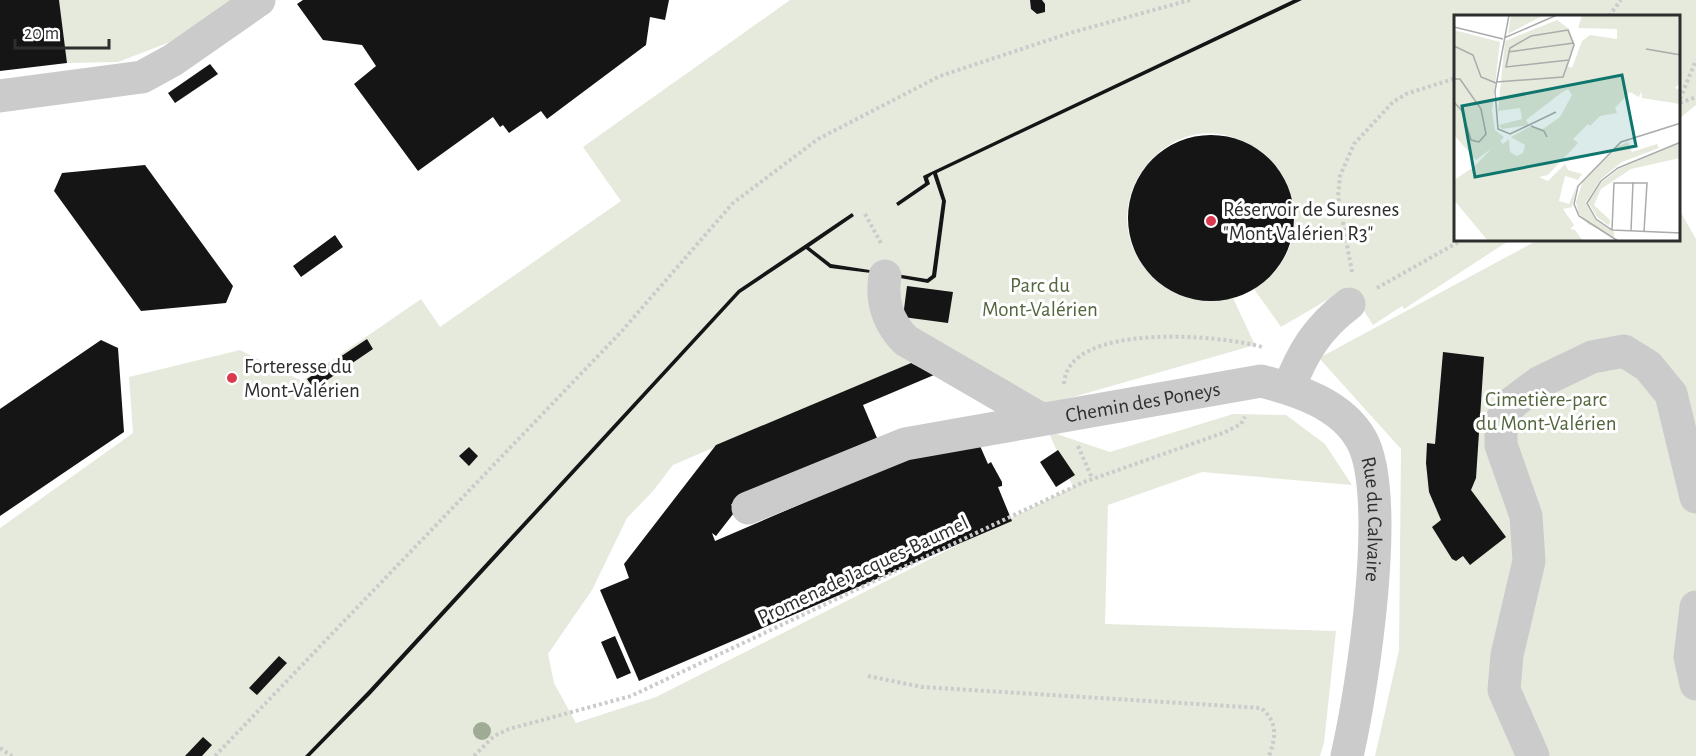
<svg xmlns="http://www.w3.org/2000/svg" width="1696" height="756" font-family="'Alegreya Sans',sans-serif">
<style>
.green{fill:#e5eadc}
.building{fill:#151515}
.lines{fill:none;stroke-linecap:round;stroke-linejoin:round}
.path{stroke:#cbcbcb;stroke-width:4;stroke-dasharray:3 3;stroke-linecap:butt}
.minor{stroke:#cbcbcb;stroke-width:33}
.tree{fill:#a0ab95}
.poi-dot{fill:#da3a50;stroke:#fff;stroke-width:2}
.labels{text-anchor:middle;dominant-baseline:central;stroke-width:6;stroke-linejoin:round;paint-order:stroke}
.poi-label{font-size:21px;fill:#2e2e2e;stroke:#fff;text-anchor:start}
.park-label{font-size:21px;fill:#53663e;stroke:#fff}
.street-label{font-size:21px;fill:#2e2e2e;stroke:#fff}
.inset-road{fill:none;stroke:#ababab;stroke-width:1.5}
.view{fill:#0f766e;fill-opacity:0.15;stroke:#0f766e;stroke-width:3}
.inset-edge{fill:none;stroke:#2e2e2e;stroke-width:3}
</style>
<rect width="100%" height="100%" fill="#fff"/>
<path class="green" d="M 59,0 L 243,0 L 191,34 L 118,62 L 67,63 Z
M 790,0 L 1293,0 L 924,176 L 925,183 L 898,206 L 929,185 L 928,178 L 933,174 L 942,201 L 932,275 L 927,279 L 896,274 L 900,278 L 928,283 L 936,277 L 946,201 L 937,173 L 1302,0 L 1696,0 L 1696,105 L 1680,118 L 1680,16 L 1456,16 L 1456,240 L 1510,240 L 1404,309 L 1402,306 L 1373,325 L 1349,287 L 1281,327 L 1254,289 C 1358,220 1238,78 1155,156 C 1138,172 1128,193 1127,216 C 1127,274 1180,309 1233,298 L 1255,345 L 1024,411 L 911,363 L 673,465 L 653,491 L 627,518 L 592,590 L 548,654 L 554,683 L 576,723 L 656,697 L 1073,487 L 1048,431 L 1110,452 L 1233,414 L 1286,415 L 1325,444 L 1352,485 L 1202,472 L 1108,505 L 1105,624 L 1336,631 L 1324,743 L 1320,756 L 310,756 L 371,694 L 740,293 L 806,249 L 830,268 L 871,273 L 876,271 L 831,264 L 809,247 L 854,216 L 852,213 L 738,290 L 368,691 L 305,756 L 0,756 L 0,528 L 133,433 L 129,377 L 240,350 L 302,381 L 421,299 L 440,327 L 621,201 L 583,147 Z
M 1680,211 L 1696,239 L 1696,756 L 1375,756 L 1399,650 L 1401,449 L 1319,358 L 1538,240 L 1680,240 Z"/>
<path class="building" d="M 0,0 L 59,0 L 67,63 L 0,71 Z
M 303,0 L 669,0 L 665,20 L 650,17 L 646,45 L 547,119 L 541,111 L 509,133 L 503,125 L 500,127 L 493,117 L 418,171 L 354,84 L 376,66 L 362,45 L 323,40 L 297,4 Z
M 1030,0 L 1042,0 L 1045,4 L 1045,12 L 1037,14 L 1031,9 Z
M 1293,0 L 1302,0 L 937,173 L 946,201 L 936,277 L 928,283 L 900,278 L 896,274 L 927,279 L 932,275 L 942,201 L 933,174 L 928,178 L 930,184 L 898,206 L 896,203 L 925,183 L 923,176 Z
M 210,64 L 218,74 L 175,103 L 168,93 Z
M1128 218a83 83 0 1 1 166 0a83 83 0 1 1-166 0Z
M 145,165 L 233,286 L 226,303 L 141,311 L 54,191 L 62,173 Z
M 852,213 L 854,216 L 809,247 L 831,264 L 876,271 L 871,273 L 830,268 L 806,249 L 740,293 L 371,694 L 310,756 L 305,756 L 368,691 L 738,290 Z
M 335,235 L 343,247 L 301,277 L 293,266 Z
M 907,286 L 953,292 L 948,323 L 903,317 Z
M 367,339 L 373,349 L 314,389 L 307,379 Z
M 101,340 L 118,348 L 124,432 L 0,516 L 0,409 Z
M 1443,352 L 1484,357 L 1476,478 L 1471,490 L 1506,537 L 1470,565 L 1463,556 L 1456,561 L 1452,559 L 1432,527 L 1441,520 L 1429,492 L 1426,463 L 1427,443 L 1435,444 Z
M 911,363 L 934,375 L 863,405 L 877,438 L 738,497 L 731,505 L 737,509 L 716,536 L 712,533 L 715,541 L 973,430 L 988,464 L 991,462 L 1002,482 L 1002,486 L 998,487 L 1012,521 L 639,681 L 600,590 L 629,578 L 624,564 L 716,445 Z
M 469,447 L 478,456 L 469,466 L 459,456 Z
M 1058,450 L 1075,475 L 1056,487 L 1040,462 Z
M 615,636 L 631,673 L 617,679 L 601,642 Z
M 279,656 L 287,663 L 257,695 L 249,688 Z
M 203,737 L 212,745 L 202,756 L 185,756 Z"/>
<g class="lines">
<path class="path" d="M 1609,16 L 1621,0
M 1680,99 L 1696,60
M 1680,103 L 1696,97
M 865,214 L 882,245
M 1352,272 L 1338,196 L 1340,176 L 1354,144 L 1393,102 L 1406,94 L 1456,78
M 1377,288 L 1462,240
M 1064,384 C 1067,321 1222,335 1262,347
M 1078,446 L 1092,478
M 868,676 L 922,687 L 1261,708 C 1278,722 1276,737 1269,756
M 0,748 L 12,756
M 215,756 L 621,332 L 733,203 L 818,139 L 940,76 L 1070,33 L 1190,0
M 474,756 L 494,736 L 509,729 L 631,696 L 1084,482 L 1223,433 L 1241,424 L 1245,417"/>
<g class="minor">
<path d="M 0,96 L 142,77 L 173,60 L 259,0"/>
<path d="M 885,276 C 881,301 887,321 905,340 L 1041,419"/>
<path d="M 1289,388 C 1302,353 1318,327 1349,304"/>
<path id="s1" d="M 748,508 L 905,444 L 1261,381 C 1297,390 1341,404 1361,439 C 1393,494 1362,691 1347,756"/>
<path d="M 1696,607 L 1690,657 L 1696,684"/>
<path d="M 1533,756 L 1504,690 L 1507,655 L 1529,561 L 1526,516 L 1501,445 L 1501,421 L 1512,403 L 1540,382 L 1592,357 L 1624,351 L 1648,366 L 1671,394 L 1696,497"/>
</g>
</g>
<circle class="tree" cx="482" cy="731" r="9"/>
<g class="poi-dot">
<circle cx="1211" cy="221" r="6"/>
<circle cx="232" cy="378" r="6"/>
</g>
<g class="labels">
<g class="poi-label">
<text x="1223" y="209">Réservoir de Suresnes<tspan x="1223" dy="24">"Mont Valérien R3"</tspan></text>
<text x="244" y="366">Forteresse du<tspan x="244" dy="24">Mont-Valérien</tspan></text>
</g>
<g class="park-label">
<text x="1040" y="285">Parc du<tspan x="1040" dy="24">Mont-Valérien</tspan></text>
<text x="1546" y="399">Cimetière-parc<tspan x="1546" dy="24">du Mont-Valérien</tspan></text>
</g>
<g class="street-label">
<text stroke="none"><textPath href="#s1" startOffset="411">Chemin des Poneys</textPath></text>
<text stroke="none"><textPath href="#s1" startOffset="732">Rue du Calvaire</textPath></text>
<text transform="translate(863 570) rotate(-25)">Promenade Jacques-Baumel</text>
</g>
</g>
<g transform="translate(1454 15)">
<rect width="226" height="226" fill="#fff"/>
<path d="M 57,0 L 87,0 L 88,1 L 54,19 ZM 128,0 L 226,0 L 226,68 L 221,73 L 226,75 L 226,89 L 188,83 L 187,76 L 185,82 L 176,77 L 161,93 L 163,98 L 146,101 L 136,111 L 134,109 L 119,124 L 124,128 L 94,160 L 85,162 L 94,166 L 111,149 L 114,155 L 128,159 L 124,165 L 111,161 L 105,186 L 115,189 L 123,170 L 118,192 L 109,194 L 120,210 L 116,214 L 121,215 L 129,226 L 34,226 L 0,185 L 0,165 L 20,152 L 38,133 L 22,145 L 0,120 L 0,15 L 46,27 L 38,96 L 41,115 L 50,122 L 46,126 L 49,129 L 55,124 L 56,137 L 63,141 L 69,138 L 71,130 L 57,122 L 77,111 L 89,114 L 106,102 L 118,80 L 114,74 L 107,78 L 72,105 L 75,110 L 48,114 L 45,110 L 68,104 L 66,93 L 44,96 L 51,26 L 103,5 L 115,14 L 121,29 L 114,51 L 118,53 L 128,26 L 136,20 L 163,24 L 163,14 L 124,13 ZM 174,127 L 178,137 L 203,129 L 205,133 L 168,147 L 147,164 L 132,187 L 141,204 L 160,217 L 160,222 L 134,209 L 124,197 L 122,187 L 129,166 L 163,132 ZM 226,128 L 226,143 L 177,154 L 147,174 L 140,190 L 156,205 L 155,211 L 143,202 L 134,187 L 148,167 L 165,154 Z" fill="#e5eadc"/>
<path class="inset-road" d="M 55,0 L 41,76 L 44,114 L 56,119 L 102,97M 0,12 L 49,24M 50,23 L 103,0M 0,31 L 19,40 L 27,62 L 42,68M 192,34 L 227,40M 54,37 L 120,28M 0,64 L 6,64 L 27,94 L 32,119 L 25,127 L 17,125 L 8,96 L 0,87M 42,67 L 109,62 L 115,45 L 120,30 L 114,15 L 77,21 L 56,33 L 52,52 L 115,45M 77,111 L 90,116 L 93,122M 227,127 L 164,153 L 147,166 L 133,188 L 142,204 L 158,215 L 227,218M 158,215 L 160,168 L 193,168 L 190,217M 177,216 L 179,167M 164,226 L 125,201 L 120,189 L 124,171 L 167,127 L 227,108"/>
<path class="view" d="M 168,60 L 182,131 L 21,162 L 8,91 Z"/>
<rect width="226" height="226" class="inset-edge"/>
</g>
<path d="M15 39v9h94v-9" fill="none" stroke="#2e2e2e" stroke-width="3"/>
<text x="24" y="39" font-size="18" fill="#2e2e2e" stroke="#ffffff" stroke-width="4.5" paint-order="stroke">20 m</text>
</svg>
